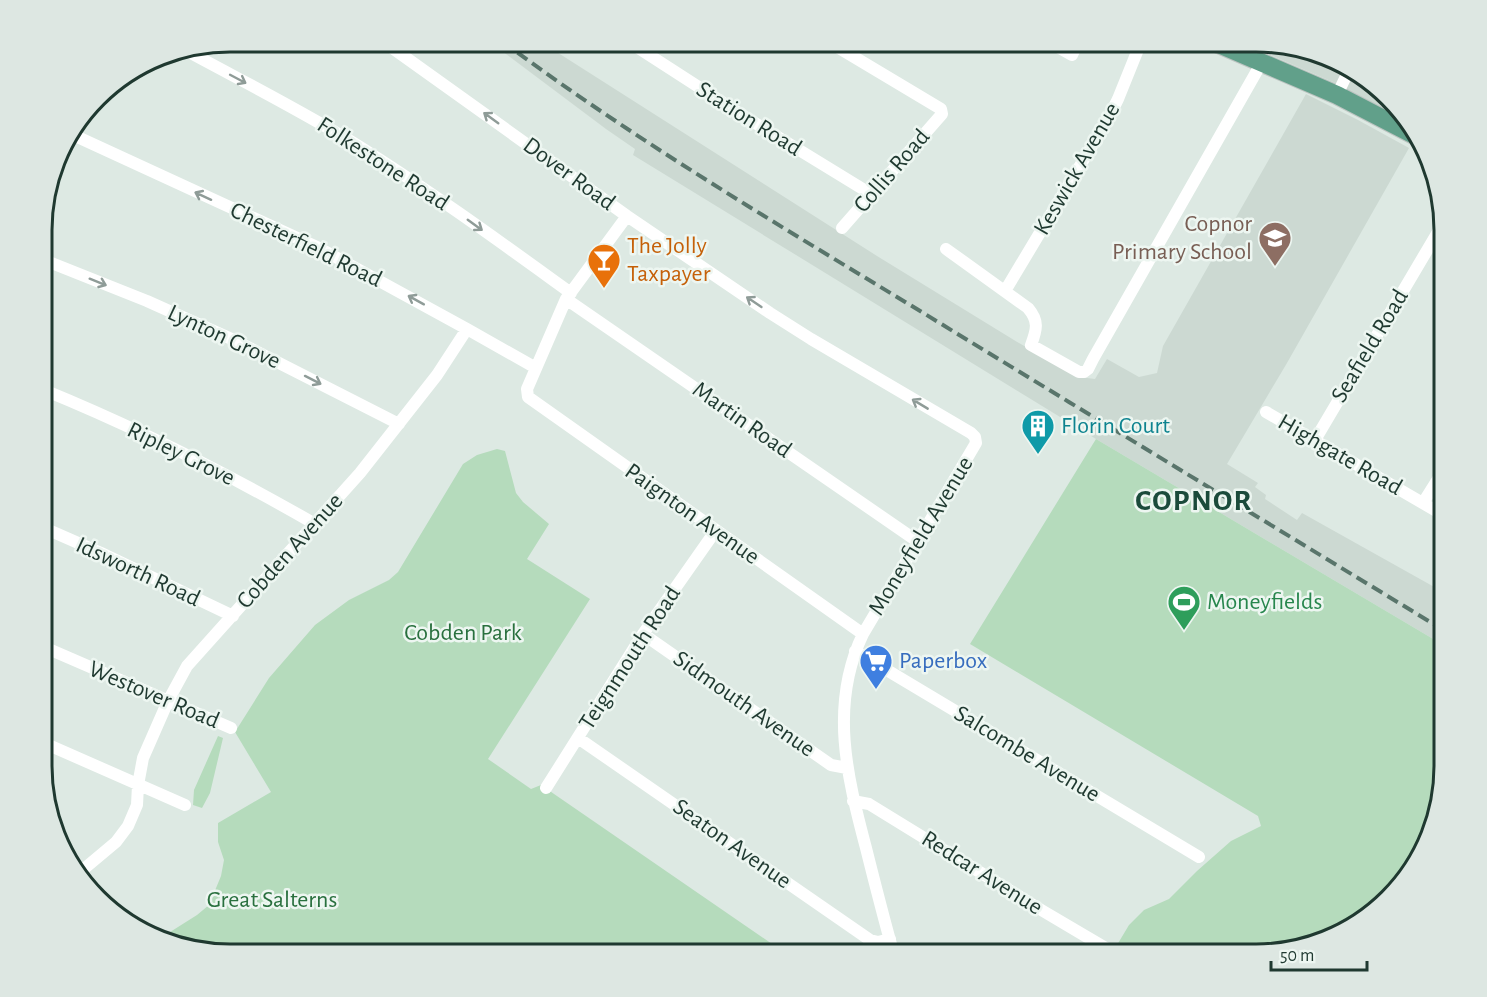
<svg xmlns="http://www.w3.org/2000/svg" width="1487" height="997" font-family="'Alegreya Sans',sans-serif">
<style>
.built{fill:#ccd9d2}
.green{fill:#b5dbbc}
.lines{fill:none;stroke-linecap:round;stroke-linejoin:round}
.primary-casing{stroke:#bcc4c1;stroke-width:20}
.minor{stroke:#fff;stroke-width:12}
.primary{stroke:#61a08a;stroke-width:18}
.rail{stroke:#59756b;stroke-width:4;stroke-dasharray:12 6;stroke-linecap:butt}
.oneway{stroke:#8f9c98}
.labels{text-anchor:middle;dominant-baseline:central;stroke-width:5;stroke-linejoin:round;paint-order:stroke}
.street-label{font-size:24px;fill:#1f3930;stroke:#edf6f1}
.education-label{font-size:24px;fill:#785e54;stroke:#edf6f1;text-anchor:end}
.food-label{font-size:24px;fill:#c56008;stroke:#edf6f1;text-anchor:start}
.culture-label{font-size:24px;fill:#0d838f;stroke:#edf6f1;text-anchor:start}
.leisure-label{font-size:24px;fill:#27864d;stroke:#edf6f1;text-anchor:start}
.park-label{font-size:24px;fill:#29703e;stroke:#edf6f1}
.shop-label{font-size:24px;fill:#366cbe;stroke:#edf6f1;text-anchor:start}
.district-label{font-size:30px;font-weight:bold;letter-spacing:1.5px;fill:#1b4b3b;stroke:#edf6f1}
.rim{fill:none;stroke:#1f3930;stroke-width:3}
</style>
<rect width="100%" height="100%" fill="#dde9e3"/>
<path class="built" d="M 490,42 L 541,42 L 877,256 L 1019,343 L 1079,377 L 1095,379 L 1107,359 L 1139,377 L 1157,373 L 1163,346 L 1306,94 L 1358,120 L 1409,148 L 1287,363 L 1227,464 L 1258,483 L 1255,487 L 1266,495 L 1265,499 L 1297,520 L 1302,513 L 1445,593 L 1445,646 L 1096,439 L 633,155 L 635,149 L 606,129 Z
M 1246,42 L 1256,42 L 1317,52 L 1361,74 L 1402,118 L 1333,82 L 1245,44 Z"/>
<path class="green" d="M 1096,439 L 1445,646 L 1445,778 L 1413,871 L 1350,930 L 1268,955 L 1111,955 L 1129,925 L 1144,910 L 1169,899 L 1197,871 L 1231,841 L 1261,826 L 1258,816 L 970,644 Z
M 497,449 L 505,451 L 516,493 L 523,502 L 549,524 L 527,559 L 590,599 L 488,759 L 531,789 L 541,785 L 788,955 L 231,955 L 171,945 L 159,939 L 197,915 L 209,905 L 221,876 L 224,860 L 218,842 L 218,823 L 271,792 L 235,732 L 269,678 L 315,625 L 349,600 L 389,580 L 398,572 L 463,464 L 477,455 Z
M 218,736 L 223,738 L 210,793 L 202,808 L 193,805 L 194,790 Z"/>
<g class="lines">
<defs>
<path id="primary" d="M 1214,42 L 1337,95 L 1420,138"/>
</defs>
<use href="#primary" class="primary-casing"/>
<path class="minor" d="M 384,42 L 627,216 L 770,313 L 811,339 L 971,433 L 975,437 L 976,443 L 863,634 C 829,705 847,776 866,848 C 875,884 884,919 894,955
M 629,42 L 742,115 L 871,194
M 829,42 L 941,109 L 942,114 L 842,228
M 1049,42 L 1072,55 L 1078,42
M 187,51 C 246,83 308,114 365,150 C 436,195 503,244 571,293
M 1337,95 L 1350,68
M 71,134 L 319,248 L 467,329 L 536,368
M 627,216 L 566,299 L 527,389 L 528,397 L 863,634
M 946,249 L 1028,308 C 1039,321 1037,329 1031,345 L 1079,372 L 1084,372 L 1088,369 L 1093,359 L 1262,62
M 44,260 L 147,301 L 236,341 L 399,424
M 1005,291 L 1108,119 L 1118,99 L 1141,42
M 566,299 L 917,541
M 44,390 C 137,428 228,474 315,524
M 1266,412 L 1445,516
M 1315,440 L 1445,220
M 1423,503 L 1445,468
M 44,528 L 101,553 L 233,616
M 643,634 L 831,765 L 847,768
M 44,647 L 231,728
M 855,651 L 1199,857
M 578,738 L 870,940 L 878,942 L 890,939
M 44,743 L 185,805
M 546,788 L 643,634 L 716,530
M 853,801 L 869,804 L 1043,911 L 1109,950
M 79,873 L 116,842 L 128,826 L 137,805 L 138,785 L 143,758 L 168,701 L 187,666 L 360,473 L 437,375 L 467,329"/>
<use href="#primary" class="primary"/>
<path class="rail" d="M 503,42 C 638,142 782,227 925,314 C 1098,420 1271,525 1445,631"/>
</g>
<defs><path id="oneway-shaft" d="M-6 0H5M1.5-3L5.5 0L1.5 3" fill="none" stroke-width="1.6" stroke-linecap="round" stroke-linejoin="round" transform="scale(1.5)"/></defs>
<g class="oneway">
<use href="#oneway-shaft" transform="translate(238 79) rotate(28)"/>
<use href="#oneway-shaft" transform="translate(491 118) rotate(-144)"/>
<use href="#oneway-shaft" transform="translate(203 196) rotate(-155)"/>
<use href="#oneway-shaft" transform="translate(475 225) rotate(36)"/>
<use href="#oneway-shaft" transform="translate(98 282) rotate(22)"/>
<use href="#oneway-shaft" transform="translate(416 300) rotate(-151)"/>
<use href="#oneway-shaft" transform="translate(754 302) rotate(-146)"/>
<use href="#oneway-shaft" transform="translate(313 380) rotate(27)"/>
<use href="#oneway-shaft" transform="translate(920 404) rotate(-149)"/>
</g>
<defs>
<symbol id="school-pin" viewBox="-11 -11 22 30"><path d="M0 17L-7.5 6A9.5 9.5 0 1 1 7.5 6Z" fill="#8d6e63" stroke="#edf6f1"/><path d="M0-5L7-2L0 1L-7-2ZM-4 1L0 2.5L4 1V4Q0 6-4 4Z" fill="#fff"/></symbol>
<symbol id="bar-pin" viewBox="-11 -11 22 30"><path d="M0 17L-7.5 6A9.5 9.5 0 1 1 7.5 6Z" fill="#e8710a" stroke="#edf6f1"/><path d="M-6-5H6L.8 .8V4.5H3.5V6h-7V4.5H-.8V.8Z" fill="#fff"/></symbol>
<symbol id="building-pin" viewBox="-11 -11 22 30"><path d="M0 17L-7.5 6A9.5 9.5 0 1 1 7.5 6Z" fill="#0f9aa8" stroke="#edf6f1"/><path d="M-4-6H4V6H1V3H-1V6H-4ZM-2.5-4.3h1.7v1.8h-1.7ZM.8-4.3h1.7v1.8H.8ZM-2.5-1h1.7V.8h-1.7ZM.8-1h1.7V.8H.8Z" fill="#fff"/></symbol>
<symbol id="stadium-pin" viewBox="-11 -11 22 30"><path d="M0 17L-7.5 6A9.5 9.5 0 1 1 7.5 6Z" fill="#2e9e5b" stroke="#edf6f1"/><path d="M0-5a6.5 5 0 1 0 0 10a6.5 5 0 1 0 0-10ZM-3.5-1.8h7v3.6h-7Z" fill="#fff"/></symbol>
<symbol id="supermarket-pin" viewBox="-11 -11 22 30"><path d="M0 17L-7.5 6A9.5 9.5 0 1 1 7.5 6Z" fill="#3f7fe0" stroke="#edf6f1"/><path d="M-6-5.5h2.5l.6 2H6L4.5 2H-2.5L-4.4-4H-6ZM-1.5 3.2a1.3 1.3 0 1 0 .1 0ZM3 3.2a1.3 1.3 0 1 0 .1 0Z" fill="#fff"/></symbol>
</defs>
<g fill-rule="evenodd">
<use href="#school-pin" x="1256" y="219" width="38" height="52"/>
<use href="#bar-pin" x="585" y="241" width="38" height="52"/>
<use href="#building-pin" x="1019" y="407" width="38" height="52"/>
<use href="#stadium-pin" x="1165" y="583" width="38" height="52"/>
<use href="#supermarket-pin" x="857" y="642" width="38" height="52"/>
</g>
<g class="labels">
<g class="street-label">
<text transform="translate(749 119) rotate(32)">Station Road</text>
<text transform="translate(383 164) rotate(33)">Folkestone Road</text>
<text transform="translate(1077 169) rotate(-60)">Keswick Avenue</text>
<text transform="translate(892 171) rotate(-49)">Collis Road</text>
<text transform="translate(569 174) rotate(36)">Dover Road</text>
<text transform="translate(306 245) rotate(26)">Chesterfield Road</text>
<text transform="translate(224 337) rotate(25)">Lynton Grove</text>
<text transform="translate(1370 346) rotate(-59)">Seafield Road</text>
<text transform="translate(742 420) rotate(35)">Martin Road</text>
<text transform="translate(181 454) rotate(26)">Ripley Grove</text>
<text transform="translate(1340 455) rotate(30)">Highgate Road</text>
<text transform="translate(692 514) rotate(35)">Paignton Avenue</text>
<text transform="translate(921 536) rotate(-59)">Moneyfield Avenue</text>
<text transform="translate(290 551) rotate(-48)">Cobden Avenue</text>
<text transform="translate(138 572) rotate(25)">Idsworth Road</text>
<text transform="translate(630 658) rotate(-57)">Teignmouth Road</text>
<text transform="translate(154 695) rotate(23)">Westover Road</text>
<text transform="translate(744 704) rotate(35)">Sidmouth Avenue</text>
<text transform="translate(1027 754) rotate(31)">Salcombe Avenue</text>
<text transform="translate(732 844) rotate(35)">Seaton Avenue</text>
<text transform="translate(982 873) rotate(32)">Redcar Avenue</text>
</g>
<g class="education-label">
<text x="1252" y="224">Copnor<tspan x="1252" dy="28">Primary School</tspan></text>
</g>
<g class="food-label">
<text x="627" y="246">The Jolly<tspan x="627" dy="28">Taxpayer</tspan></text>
</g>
<g class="culture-label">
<text x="1061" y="426">Florin Court</text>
</g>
<g class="leisure-label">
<text x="1207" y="602">Moneyfields</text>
</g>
<g class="park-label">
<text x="463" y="633">Cobden Park</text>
<text x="272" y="900">Great Salterns</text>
</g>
<g class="shop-label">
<text x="899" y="661">Paperbox</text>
</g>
<g class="district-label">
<text x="1194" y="501">COPNOR</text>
</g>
</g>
<path d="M0 0H1487V997H0ZM230 52H1256A178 178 0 0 1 1434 230V766A178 178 0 0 1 1256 944H230A178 178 0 0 1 52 766V230A178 178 0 0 1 230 52Z" fill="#dde7e2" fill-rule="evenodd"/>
<path class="rim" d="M230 52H1256A178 178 0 0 1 1434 230V766A178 178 0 0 1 1256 944H230A178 178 0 0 1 52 766V230A178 178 0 0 1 230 52Z"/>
<path d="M1271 961v9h96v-9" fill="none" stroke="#1f3930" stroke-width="3"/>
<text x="1280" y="961" font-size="18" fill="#1f3930" stroke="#edf6f1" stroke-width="4.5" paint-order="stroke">50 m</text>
</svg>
